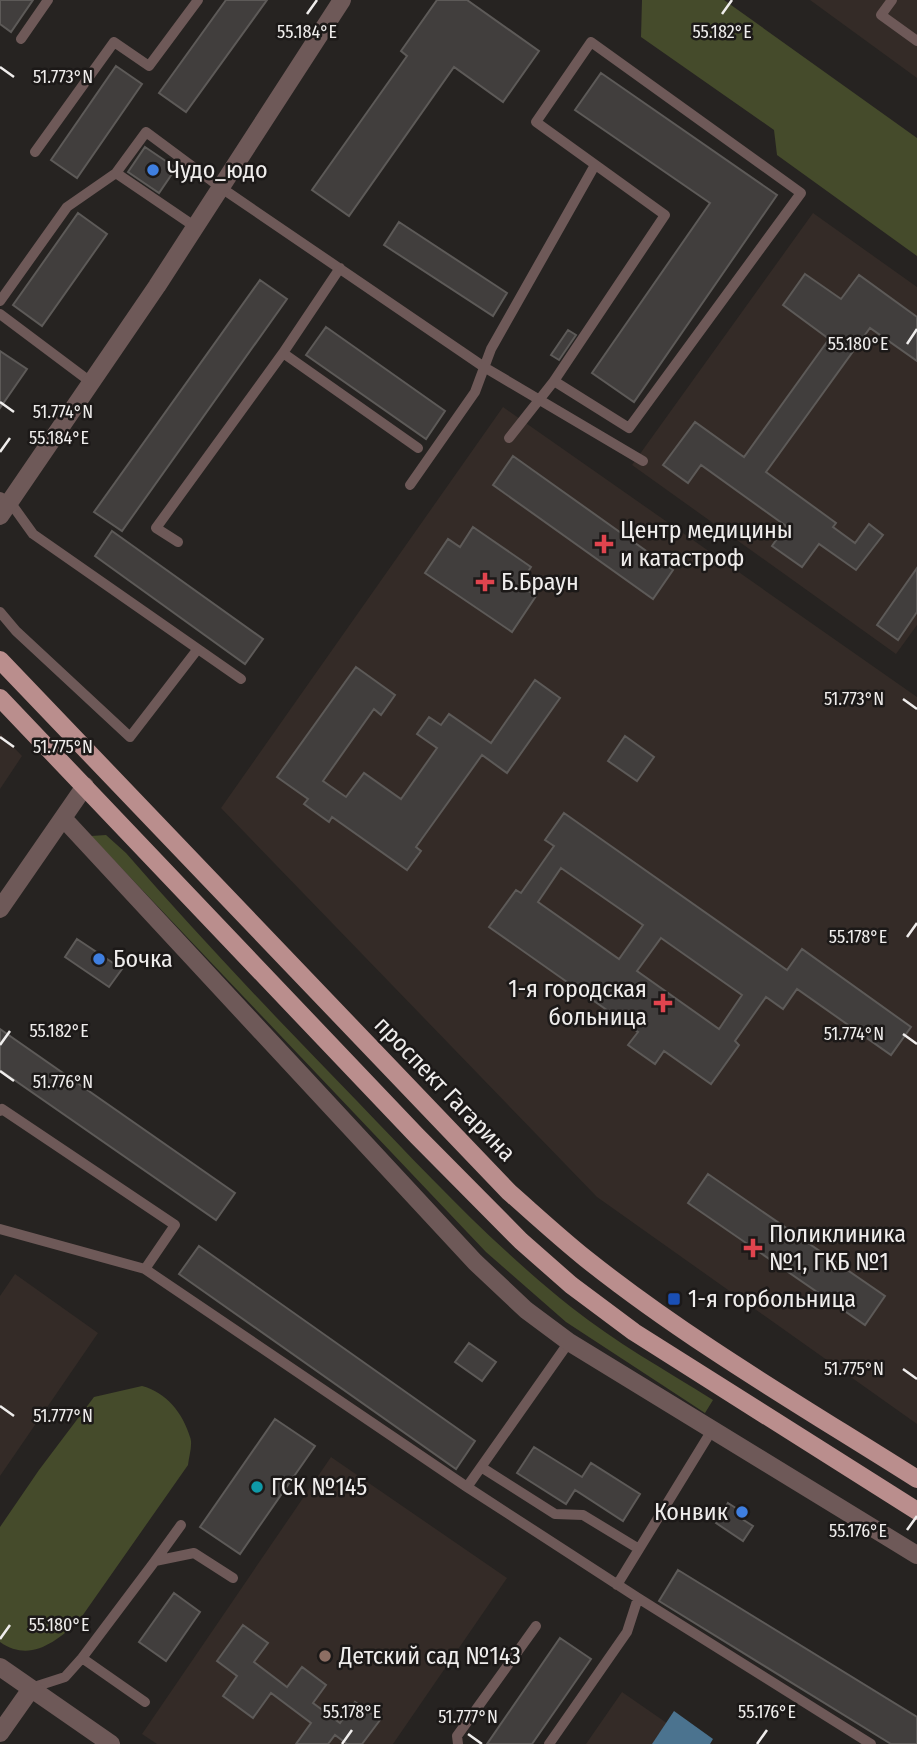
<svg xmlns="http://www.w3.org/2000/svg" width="917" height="1744" font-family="'Fira Sans Condensed',sans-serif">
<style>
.built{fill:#342b27}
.green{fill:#454b2b}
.water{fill:#4b738f}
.building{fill:#413e3d;stroke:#5d5a58;stroke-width:2;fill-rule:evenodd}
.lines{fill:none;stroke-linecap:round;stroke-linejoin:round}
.lane{stroke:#6e5958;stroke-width:10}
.street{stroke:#6e5958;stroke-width:18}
.primary{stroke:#ba8e8d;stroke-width:18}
.ticks{fill:none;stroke:#efedec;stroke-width:2.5}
.shop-dot{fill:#3f7fe0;stroke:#1c1918;stroke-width:2.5}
.health-dot{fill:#e0444e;stroke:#1c1918;stroke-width:2.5}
.transit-dot{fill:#1a4fb4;stroke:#1c1918;stroke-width:2.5}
.culture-dot{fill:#0f9aa8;stroke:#1c1918;stroke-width:2.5}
.education-dot{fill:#8d6e63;stroke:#1c1918;stroke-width:2.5}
.labels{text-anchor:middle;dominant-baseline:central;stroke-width:5;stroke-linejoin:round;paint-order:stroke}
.poi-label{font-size:24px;fill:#efedec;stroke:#1c1918;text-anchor:start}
.street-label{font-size:24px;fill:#efedec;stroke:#1c1918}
.ticks-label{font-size:18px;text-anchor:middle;fill:#efedec;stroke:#1c1918;stroke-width:5;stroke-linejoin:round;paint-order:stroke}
</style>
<rect width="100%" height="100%" fill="#262321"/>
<path class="built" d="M 810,0 L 917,0 L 917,78 Z
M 813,213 L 917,287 L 917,625 L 896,654 L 632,465 Z
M 503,407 L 917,697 L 917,1424 L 597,1197 L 221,808 Z
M 0,733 L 22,756 L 0,789 Z
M 15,1274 L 98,1333 L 0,1476 L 0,1296 Z
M 331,1457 L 507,1578 L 393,1744 L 157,1744 L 142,1734 Z
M 622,1692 L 697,1744 L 586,1744 Z"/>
<path class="green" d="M 642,0 L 724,0 L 917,138 L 917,256 L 777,155 L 774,130 L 641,37 Z
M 106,835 L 126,853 C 200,938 278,1020 357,1101 C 426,1173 493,1245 571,1307 C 615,1342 665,1370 713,1400 L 705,1413 L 566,1322 L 486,1252 L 91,836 Z
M 142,1386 C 166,1392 183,1413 190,1437 C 193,1444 189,1456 188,1465 L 78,1622 C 55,1642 30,1663 0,1642 L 0,1527 L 39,1470 L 94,1397 Z"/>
<path class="water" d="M 674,1711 L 713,1739 L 710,1744 L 652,1744 Z"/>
<path class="building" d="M 0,0 L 33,0 L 11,32 L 0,24 Z
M 226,0 L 267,0 L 186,112 L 159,93 Z
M 437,0 L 467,0 L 539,51 L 503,102 L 454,67 L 349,216 L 312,190 L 407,56 L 401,51 Z
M 116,66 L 142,84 L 77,178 L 51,160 Z
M 601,73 L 777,195 L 634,402 L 592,373 L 710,203 L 575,110 Z
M 145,147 L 176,168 L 159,193 L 128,172 Z
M 78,213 L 107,234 L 42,326 L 13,305 Z
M 399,222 L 507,293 L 493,316 L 384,245 Z
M 805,274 L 841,299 L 859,275 L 917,317 L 917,361 L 870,328 L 766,472 L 836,523 L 833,527 L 855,543 L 869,524 L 883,535 L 856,570 L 819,544 L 802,567 L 772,546 L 786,526 L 701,465 L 688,483 L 663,465 L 695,422 L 744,457 L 829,339 L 783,305 Z
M 260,280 L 287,299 L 122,531 L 94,512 Z
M 326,327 L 445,411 L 426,439 L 306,355 Z
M 568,330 L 576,335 L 559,360 L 551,355 Z
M 0,351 L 27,369 L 0,408 Z
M 513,456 L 673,570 L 653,599 L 493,485 Z
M 473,527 L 531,567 L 519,585 L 536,596 L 512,632 L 425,573 L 448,539 L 460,547 Z
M 112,531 L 263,639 L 245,664 L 95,556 Z
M 917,568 L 917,612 L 898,640 L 877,625 Z
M 356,667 L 395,695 L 381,715 L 374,709 L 323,781 L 346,797 L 364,773 L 401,799 L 437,748 L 417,734 L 429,717 L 441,725 L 449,714 L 491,743 L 535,680 L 560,698 L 507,773 L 482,755 L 416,847 L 421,851 L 407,870 L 332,817 L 329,822 L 304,804 L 308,799 L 277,777 Z
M 625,736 L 654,757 L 637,781 L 608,761 Z
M 564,813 L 787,970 L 802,949 L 911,1027 L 891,1055 L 797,989 L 783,1009 L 766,997 L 735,1041 L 739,1045 L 711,1084 L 664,1051 L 655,1064 L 628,1045 L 638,1032 L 489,927 L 516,890 L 521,893 L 554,846 L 545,840 ZM 561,868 L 643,925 L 619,959 L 538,902 ZM 661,938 L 742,995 L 719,1029 L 637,971 Z
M 77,939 L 122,969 L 109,987 L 65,957 Z
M 0,1029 L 235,1193 L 216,1220 L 0,1070 Z
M 708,1174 L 885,1296 L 865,1325 L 688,1203 Z
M 199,1246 L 475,1441 L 456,1469 L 179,1274 Z
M 469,1343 L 496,1362 L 482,1381 L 455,1362 Z
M 275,1419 L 315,1446 L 240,1554 L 200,1527 Z
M 534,1447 L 582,1477 L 591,1463 L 640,1494 L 623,1521 L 575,1490 L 566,1504 L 517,1473 Z
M 728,1503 L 742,1512 L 739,1517 L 753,1526 L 743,1541 L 716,1523 Z
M 678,1570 L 917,1717 L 917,1744 L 891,1744 L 659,1601 Z
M 174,1593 L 200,1612 L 166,1661 L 139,1642 Z
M 243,1625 L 268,1643 L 254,1662 L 287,1687 L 302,1667 L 326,1685 L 313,1703 L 340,1723 L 355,1702 L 380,1720 L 362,1744 L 347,1744 L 335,1735 L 328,1744 L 296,1744 L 311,1723 L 271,1693 L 253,1718 L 223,1696 L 237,1676 L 217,1661 Z
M 560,1638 L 591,1659 L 532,1744 L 487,1744 Z"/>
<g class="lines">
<path class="lane" d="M 892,0 L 881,15 L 917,41
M 21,39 L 48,0
M 35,152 L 114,42 L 149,66 L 198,0
M 116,173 L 194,226
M 0,301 L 67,207 L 116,173 L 146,132 L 220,187 L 484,367 L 643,461
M 0,314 L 92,383
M 283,353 L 418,448
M 509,438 L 554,381 L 665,215 L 536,122 L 591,42 L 801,193 L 629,428 L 554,381
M 410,485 L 475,392 L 491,349 L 595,165
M 0,497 L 10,502 L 33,534 L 241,679
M 178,542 L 156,528 L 283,353 L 340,268
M 0,612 L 16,631 L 130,737 L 197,650
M 0,1111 L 2,1109 L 175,1225 L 145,1269 L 0,1229
M 145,1269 L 467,1487 L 638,1598 L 871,1744
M 481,1467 L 555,1514 L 583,1515 L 639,1549
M 467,1487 L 569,1342
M 155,1561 L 181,1525
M 617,1585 L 712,1430
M 82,1658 L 145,1702
M 31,1688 L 65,1677 L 82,1658 L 155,1561 L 194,1553 L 233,1578
M 458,1744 L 457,1736 L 536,1626
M 549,1744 L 627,1632 L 638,1598"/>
<path class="street" d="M 0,516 L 157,286 L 342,0
M 63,818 L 475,1262 L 526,1310 L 569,1342 L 917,1555
M 0,909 L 85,786
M 0,1667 L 111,1744
M 0,1733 L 31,1689"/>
<path class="primary" d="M 0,660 L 509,1192 C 534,1214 559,1237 585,1258 C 689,1341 805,1408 917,1479
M 0,698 L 417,1136 L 521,1241 L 571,1285 L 634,1332 L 917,1511"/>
</g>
<path class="ticks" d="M 307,14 L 317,0M 722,14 L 732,0M 0,67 L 14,77M 907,344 L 917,329M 0,402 L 14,412M 0,452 L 10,438M 903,699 L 917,709M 0,737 L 14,747M 907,937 L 917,923M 903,1034 L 917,1044M 0,1045 L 10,1031M 0,1071 L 14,1081M 903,1369 L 917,1379M 0,1406 L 14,1416M 907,1530 L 917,1516M 0,1639 L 10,1625M 468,1734 L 482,1744M 342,1744 L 352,1730M 757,1744 L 767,1730"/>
<g class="shop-dot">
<circle cx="153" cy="170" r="7"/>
<circle cx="99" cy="959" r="7"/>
<circle cx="742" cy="1512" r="7"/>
</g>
<g class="health-dot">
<path d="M600.5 533.5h7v7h7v7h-7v7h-7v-7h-7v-7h7z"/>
<path d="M481.5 571.5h7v7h7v7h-7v7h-7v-7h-7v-7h7z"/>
<path d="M659.5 992.5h7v7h7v7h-7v7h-7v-7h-7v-7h7z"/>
<path d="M749.5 1237.5h7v7h7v7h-7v7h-7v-7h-7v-7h7z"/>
</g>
<rect class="transit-dot" x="667" y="1292" width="14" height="14" rx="3.5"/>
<circle class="culture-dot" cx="257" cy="1487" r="7"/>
<circle class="education-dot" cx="325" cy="1656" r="7"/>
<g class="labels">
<g class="poi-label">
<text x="167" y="170">Чудо_юдо</text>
<text x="620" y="530">Центр медицины<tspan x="620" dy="28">и катастроф</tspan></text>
<text x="501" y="582">Б.Браун</text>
<text x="113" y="959">Бочка</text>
<text x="647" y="989" text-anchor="end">1-я городская<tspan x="647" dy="28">больница</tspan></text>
<text x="769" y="1234">Поликлиника<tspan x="769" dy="28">№1, ГКБ №1</tspan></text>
<text x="688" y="1299">1-я горбольница</text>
<text x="271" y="1487">ГСК №145</text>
<text x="728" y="1512" text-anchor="end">Конвик</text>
<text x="339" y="1656">Детский сад №143</text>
</g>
<g class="street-label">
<text transform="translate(445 1089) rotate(46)">проспект Гагарина</text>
</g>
</g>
<g class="ticks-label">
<text x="307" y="38">55.184°E</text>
<text x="722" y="38">55.182°E</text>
<text x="63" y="83">51.773°N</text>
<text x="858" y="350">55.180°E</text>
<text x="63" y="418">51.774°N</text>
<text x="59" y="444">55.184°E</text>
<text x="854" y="705">51.773°N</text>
<text x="63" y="753">51.775°N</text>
<text x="858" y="943">55.178°E</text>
<text x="59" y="1037">55.182°E</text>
<text x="854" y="1040">51.774°N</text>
<text x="63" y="1088">51.776°N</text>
<text x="854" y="1375">51.775°N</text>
<text x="63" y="1422">51.777°N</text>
<text x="858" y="1537">55.176°E</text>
<text x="59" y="1631">55.180°E</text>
<text x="352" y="1718">55.178°E</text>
<text x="767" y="1718">55.176°E</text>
<text x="468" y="1723">51.777°N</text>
</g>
</svg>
